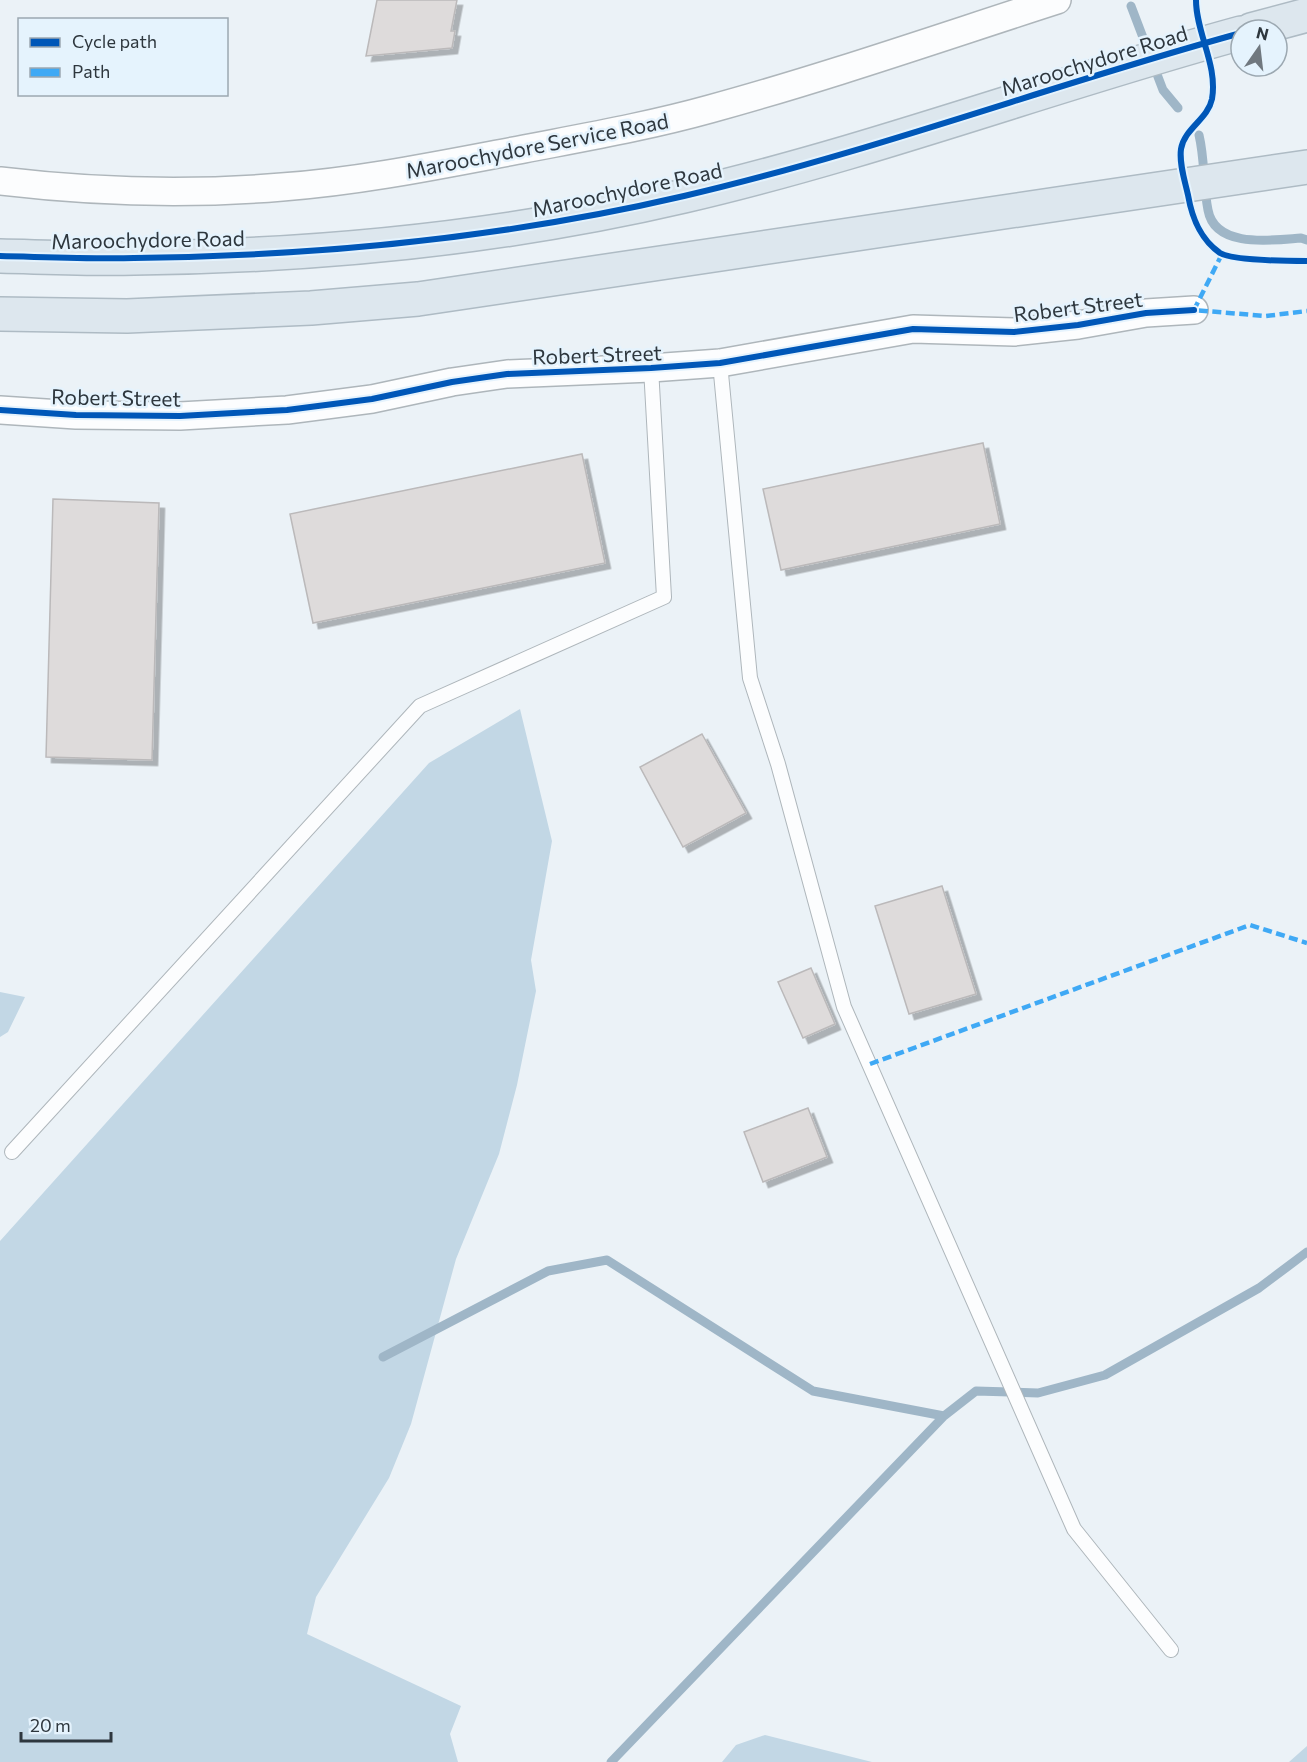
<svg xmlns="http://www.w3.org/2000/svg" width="1307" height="1762" font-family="Commissioner,sans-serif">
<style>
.forest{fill:#c2d7e5}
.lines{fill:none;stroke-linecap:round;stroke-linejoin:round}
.stream{stroke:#9fb6c7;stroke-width:9}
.building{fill:#dedbdb;stroke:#bbb9ba;stroke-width:1.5;filter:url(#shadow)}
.lane-casing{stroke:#aeb6bb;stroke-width:16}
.street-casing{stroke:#aeb6bb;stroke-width:30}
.highway-casing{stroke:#aebbc4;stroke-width:36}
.lane{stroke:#fcfdfe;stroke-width:14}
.street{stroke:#fcfdfe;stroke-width:27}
.highway{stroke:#dde7ee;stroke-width:33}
.quiet{stroke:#3fa9f5;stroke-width:4.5;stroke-dasharray:9 4.5;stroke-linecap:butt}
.cycleway-casing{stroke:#e5f3fd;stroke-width:10}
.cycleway{stroke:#0057b8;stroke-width:6}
.labels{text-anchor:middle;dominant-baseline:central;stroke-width:5;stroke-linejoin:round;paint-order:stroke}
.street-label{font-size:21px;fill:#2e373e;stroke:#e5f3fd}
</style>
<defs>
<filter id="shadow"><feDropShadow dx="5.5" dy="5.5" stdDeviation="0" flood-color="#0004"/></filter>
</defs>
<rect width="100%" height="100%" fill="#ebf2f7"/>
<path class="forest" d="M 520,709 L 552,841 L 531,960 L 536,991 L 517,1085 L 499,1154 L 456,1259 L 411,1424 L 389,1478 L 316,1597 L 307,1634 L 461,1706 L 450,1734 L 458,1762 L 0,1762 L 0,1241 L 429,763 Z
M 0,992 L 25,997 L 8,1032 L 0,1037 Z
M 765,1735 L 872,1762 L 722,1762 L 736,1745 Z
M 1307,1746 L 1307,1762 L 1289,1762 Z"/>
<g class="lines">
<path class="stream" d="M 1131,6 L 1163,90 L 1178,108
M 1199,135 C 1205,160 1203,185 1208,210 C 1215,249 1273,240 1301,238 L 1307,240
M 383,1357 L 548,1271 L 607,1260 L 813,1391 L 944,1416
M 611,1762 L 944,1416 L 976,1391 L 1038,1393 L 1105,1375 L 1259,1288 L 1307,1252"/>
</g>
<path class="building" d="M 377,0 L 457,0 L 451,31 L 455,31 L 452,48 L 366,56 Z
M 983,443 L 1000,524 L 781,570 L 763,489 Z
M 582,454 L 605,563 L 313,623 L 290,514 Z
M 53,499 L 159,503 L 152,760 L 46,757 Z
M 702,734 L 746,813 L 683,847 L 640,767 Z
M 942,886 L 976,994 L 909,1014 L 875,906 Z
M 811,968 L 835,1024 L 803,1038 L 778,982 Z
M 808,1108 L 827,1157 L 763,1182 L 744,1132 Z"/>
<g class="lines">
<defs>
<path id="lane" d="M 720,363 L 750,678 L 778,764 L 844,1007 L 1074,1529 L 1171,1650
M 12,1152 L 420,706 L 664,597 L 651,368"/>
<path id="street" d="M 0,181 C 93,192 189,195 282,187 C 363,181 444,164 524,149 C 586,137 649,126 710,109 C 827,77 942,37 1057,0
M 0,410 L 76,415 L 180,416 L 287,410 L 372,399 L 452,382 L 507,374 L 651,368 L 720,363 L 913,329 L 1014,332 L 1078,325 L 1146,313 L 1194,310"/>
<path id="highway" d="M 1251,30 L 1307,15
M 0,256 C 45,257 89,259 134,258 C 318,256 504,238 684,196 C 873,152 1054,84 1241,33
M 0,314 L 127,316 L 311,308 L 418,299 L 1307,167"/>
</defs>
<use href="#lane" class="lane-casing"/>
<use href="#street" class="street-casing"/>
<use href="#highway" class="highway-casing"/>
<use href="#lane" class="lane"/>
<use href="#street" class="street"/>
<use href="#highway" class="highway"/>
<path class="quiet" d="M 1222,254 L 1194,310 L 1266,316 L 1307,311
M 870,1064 L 1250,925 L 1307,943"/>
<defs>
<path id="cycleway" d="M 1196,0 C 1196,33 1218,65 1212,99 C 1208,119 1184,129 1181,149 C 1179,164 1185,181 1188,195 C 1192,218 1200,239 1220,253 C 1234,261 1290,261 1307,261
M 0,256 C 45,257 89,259 134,258 C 318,256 504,238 684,196 C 873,152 1054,84 1241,33
M 0,410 L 76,415 L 180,416 L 287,410 L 372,399 L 452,382 L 507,374 L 651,368 L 720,363 L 913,329 L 1014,332 L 1078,325 L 1146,313 L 1194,310"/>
</defs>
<use href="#cycleway" class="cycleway-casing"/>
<use href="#cycleway" class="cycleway"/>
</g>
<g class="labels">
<g class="street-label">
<text transform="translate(1094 60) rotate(-17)">Maroochydore Road</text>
<text transform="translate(537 145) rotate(-11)">Maroochydore Service Road</text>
<text transform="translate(627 189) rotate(-12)">Maroochydore Road</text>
<text transform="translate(148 239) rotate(-1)">Maroochydore Road</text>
<text transform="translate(1078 306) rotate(-7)">Robert Street</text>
<text transform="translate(597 354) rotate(-2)">Robert Street</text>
<text transform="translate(116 397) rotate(1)">Robert Street</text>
</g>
</g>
<rect x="18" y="18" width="210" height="78" fill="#e5f3fd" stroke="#9ca8b1" stroke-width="1.5"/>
<rect x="30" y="38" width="30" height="9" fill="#0057b8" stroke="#9ca8b1" stroke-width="1.5"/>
<text x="72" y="48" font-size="18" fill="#2e373e">Cycle path</text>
<rect x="30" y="68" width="30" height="9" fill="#3fa9f5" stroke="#9ca8b1" stroke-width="1.5"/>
<text x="72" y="78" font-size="18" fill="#2e373e">Path</text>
<g transform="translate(1259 48) rotate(14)"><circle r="28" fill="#e5f3fd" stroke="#9ca8b1" stroke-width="1.5"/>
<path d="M0-4.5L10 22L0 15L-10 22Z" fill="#70787f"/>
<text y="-9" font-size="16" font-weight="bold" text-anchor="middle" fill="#2e373e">N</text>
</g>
<path d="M21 1732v9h90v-9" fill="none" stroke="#2e373e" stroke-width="3"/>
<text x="30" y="1732" font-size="18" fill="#2e373e" stroke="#e5f3fd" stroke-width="4.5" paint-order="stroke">20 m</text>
</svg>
